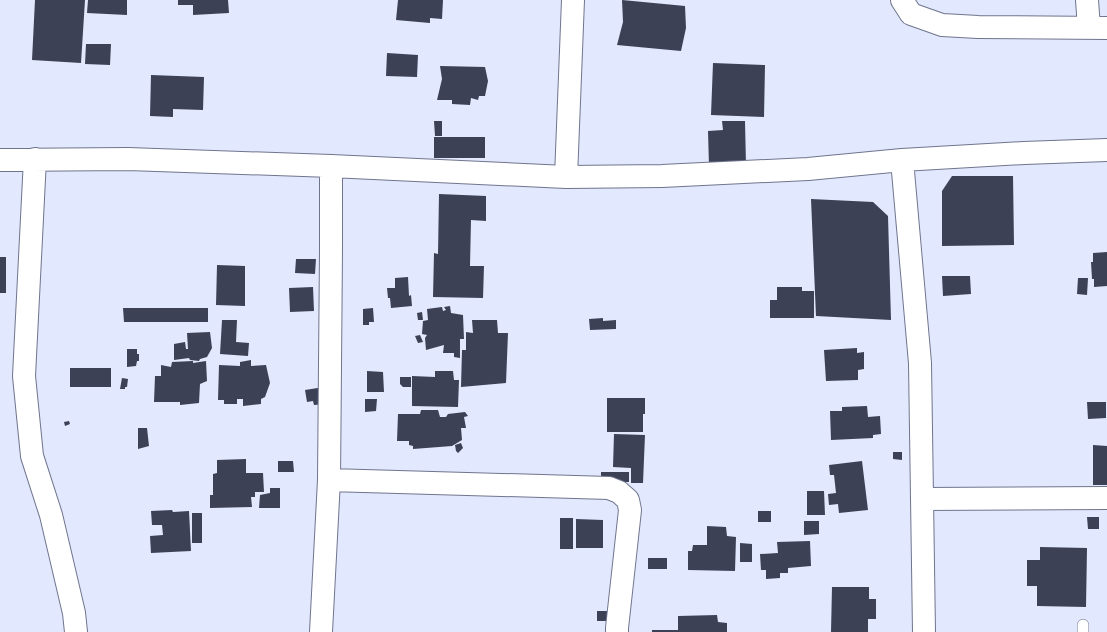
<svg xmlns="http://www.w3.org/2000/svg" width="1107" height="632" font-family="'Roboto Condensed',sans-serif">
<style>
.building{fill:#3c4156}
.lines{fill:none;stroke-linecap:round;stroke-linejoin:round}
.lane-casing{stroke:#6f758d;stroke-width:12}
.street-casing{stroke:#6f758d;stroke-width:24}
.lane{stroke:#fff;stroke-width:11}
.street{stroke:#fff;stroke-width:22}
</style>
<rect width="100%" height="100%" fill="#e2e8fd"/>
<path class="building" d="M 35,0 L 85,0 L 81,63 L 32,60 Z
M 88,0 L 127,0 L 127,15 L 87,13 Z
M 178,0 L 228,0 L 229,13 L 193,15 L 193,5 L 178,5 Z
M 398,0 L 443,0 L 442,19 L 430,18 L 430,23 L 396,20 Z
M 622,0 L 685,6 L 686,28 L 681,51 L 617,45 L 623,22 Z
M 86,44 L 111,44 L 110,65 L 85,64 Z
M 387,53 L 418,55 L 417,77 L 386,76 Z
M 713,63 L 765,65 L 764,117 L 711,115 Z
M 440,66 L 485,67 L 488,81 L 485,96 L 479,96 L 478,100 L 471,98 L 470,105 L 452,104 L 452,100 L 437,100 L 442,79 Z
M 151,75 L 204,77 L 203,110 L 173,109 L 173,117 L 150,116 Z
M 434,121 L 442,121 L 442,136 L 435,136 Z
M 722,121 L 745,121 L 746,165 L 709,166 L 708,131 L 723,130 Z
M 434,137 L 485,137 L 485,158 L 434,158 Z
M 952,176 L 1013,176 L 1014,245 L 942,246 L 942,191 Z
M 439,194 L 486,196 L 486,221 L 471,220 L 470,266 L 484,266 L 483,298 L 433,297 L 434,253 L 438,254 Z
M 811,199 L 873,202 L 888,216 L 891,320 L 816,316 Z
M 1107,252 L 1107,286 L 1094,287 L 1094,279 L 1092,279 L 1091,262 L 1093,262 L 1093,253 Z
M 0,257 L 6,257 L 6,293 L 0,293 Z
M 296,259 L 316,259 L 315,274 L 295,273 Z
M 217,265 L 245,266 L 245,306 L 216,305 Z
M 942,276 L 970,276 L 971,294 L 943,296 Z
M 408,277 L 409,296 L 411,295 L 412,306 L 391,308 L 390,298 L 388,298 L 387,288 L 395,288 L 395,278 Z
M 1078,278 L 1088,278 L 1087,295 L 1077,294 Z
M 313,287 L 314,311 L 290,312 L 289,288 Z
M 777,287 L 802,287 L 802,291 L 814,291 L 814,318 L 770,318 L 770,300 L 777,300 Z
M 450,306 L 451,313 L 463,315 L 464,339 L 460,339 L 460,358 L 454,357 L 454,353 L 443,353 L 444,345 L 426,350 L 425,338 L 427,335 L 422,334 L 423,321 L 428,320 L 427,309 L 442,307 L 443,311 L 446,310 L 444,307 Z
M 123,308 L 208,308 L 208,322 L 124,322 Z
M 373,308 L 374,322 L 369,322 L 369,325 L 363,325 L 363,309 Z
M 422,312 L 423,320 L 418,320 L 417,313 Z
M 603,318 L 603,321 L 616,320 L 616,329 L 590,330 L 589,319 Z
M 222,320 L 237,320 L 236,342 L 249,343 L 248,356 L 220,354 Z
M 472,320 L 497,320 L 498,333 L 508,333 L 506,383 L 461,387 L 462,350 L 466,350 L 466,332 L 473,333 Z
M 210,332 L 212,348 L 207,357 L 200,359 L 199,361 L 190,360 L 189,358 L 174,360 L 174,344 L 185,342 L 186,349 L 188,349 L 187,333 Z
M 420,335 L 423,342 L 418,343 L 415,336 Z
M 857,348 L 857,353 L 864,352 L 864,369 L 858,370 L 858,380 L 826,381 L 824,350 Z
M 127,349 L 137,349 L 137,354 L 139,354 L 139,361 L 137,361 L 136,366 L 127,367 Z
M 251,360 L 251,366 L 266,365 L 270,383 L 265,397 L 261,399 L 261,404 L 243,406 L 243,399 L 237,399 L 237,404 L 224,404 L 224,400 L 218,400 L 219,365 L 240,366 L 240,362 Z
M 193,361 L 193,363 L 206,361 L 207,381 L 200,384 L 199,403 L 180,405 L 180,402 L 154,402 L 155,376 L 161,376 L 161,365 L 171,367 L 172,362 Z
M 70,368 L 111,368 L 111,387 L 70,387 Z
M 367,371 L 383,372 L 384,392 L 367,392 Z
M 435,371 L 453,371 L 454,380 L 459,380 L 458,407 L 412,406 L 412,376 L 435,377 Z
M 400,377 L 411,377 L 411,387 L 403,387 L 400,384 Z
M 122,378 L 128,379 L 127,387 L 125,387 L 125,389 L 120,389 Z
M 324,387 L 326,404 L 314,405 L 313,401 L 307,402 L 305,390 Z
M 607,398 L 645,398 L 645,414 L 643,414 L 643,432 L 607,432 Z
M 365,399 L 377,399 L 376,411 L 365,412 Z
M 1087,402 L 1106,402 L 1106,418 L 1088,419 Z
M 867,406 L 868,417 L 880,416 L 881,434 L 873,435 L 873,438 L 831,440 L 830,411 L 842,411 L 842,407 Z
M 421,410 L 438,410 L 440,417 L 446,417 L 448,414 L 465,412 L 468,416 L 464,417 L 466,428 L 461,428 L 462,440 L 452,446 L 413,449 L 413,446 L 409,445 L 409,441 L 397,441 L 398,414 L 420,414 Z
M 69,421 L 70,424 L 65,426 L 64,422 Z
M 138,428 L 147,428 L 149,446 L 138,449 Z
M 614,434 L 645,435 L 643,483 L 631,483 L 631,468 L 613,467 Z
M 461,443 L 463,448 L 458,453 L 456,451 L 455,445 Z
M 1093,445 L 1107,446 L 1107,485 L 1093,485 Z
M 893,452 L 902,452 L 902,460 L 893,459 Z
M 246,459 L 246,473 L 263,473 L 264,492 L 255,492 L 255,497 L 251,497 L 252,507 L 210,508 L 210,495 L 213,495 L 213,474 L 217,473 L 217,460 Z
M 278,461 L 293,461 L 294,472 L 278,472 Z
M 862,461 L 868,510 L 839,513 L 838,504 L 829,505 L 828,494 L 836,493 L 834,475 L 830,475 L 829,465 Z
M 601,472 L 629,472 L 629,482 L 601,482 Z
M 270,488 L 280,488 L 280,508 L 259,508 L 260,495 L 270,493 Z
M 807,491 L 824,491 L 825,515 L 807,515 Z
M 172,510 L 173,512 L 189,511 L 191,551 L 151,553 L 150,536 L 163,535 L 162,525 L 152,525 L 151,511 Z
M 758,511 L 771,511 L 771,522 L 758,522 Z
M 192,513 L 202,513 L 202,543 L 192,543 Z
M 1087,517 L 1099,517 L 1099,529 L 1088,529 Z
M 560,518 L 573,518 L 573,549 L 560,549 Z
M 576,519 L 603,520 L 603,548 L 576,548 Z
M 804,521 L 819,521 L 819,534 L 804,535 Z
M 707,526 L 726,527 L 727,536 L 736,537 L 735,571 L 688,570 L 688,551 L 692,551 L 693,545 L 707,545 Z
M 810,541 L 811,566 L 788,568 L 788,573 L 780,573 L 780,578 L 766,579 L 766,570 L 761,570 L 760,554 L 778,553 L 777,542 Z
M 740,543 L 752,544 L 752,562 L 740,562 Z
M 1040,547 L 1087,548 L 1086,607 L 1037,606 L 1037,586 L 1027,586 L 1027,560 L 1040,560 Z
M 648,558 L 667,558 L 667,569 L 648,569 Z
M 832,587 L 869,587 L 869,599 L 876,599 L 876,619 L 868,619 L 868,632 L 831,632 Z
M 597,611 L 611,611 L 611,621 L 597,621 Z
M 717,615 L 718,622 L 727,623 L 727,632 L 652,632 L 652,630 L 678,630 L 678,616 Z"/>
<g class="lines">
<defs>
<path id="lane" d="M 1083,625 L 1083,632"/>
<path id="street" d="M 902,0 L 911,14 L 942,25 L 978,27 L 1107,28
M 1087,0 L 1089,28
M 35,159 L 24,376 L 32,456 L 51,515 L 74,613 L 76,632
M 0,160 L 128,159 L 331,166 L 566,177 L 662,176 L 808,169 L 902,160 L 1024,153 L 1107,150
M 902,160 L 920,363 L 924,632
M 566,177 L 573,0
M 329,480 L 609,488 L 619,492 L 628,500 L 630,510 L 617,628 L 617,632
M 922,499 L 1107,498
M 321,632 L 329,480 L 331,250 L 331,166"/>
</defs>
<use href="#lane" class="lane-casing"/>
<use href="#street" class="street-casing"/>
<use href="#lane" class="lane"/>
<use href="#street" class="street"/>
</g>
</svg>
